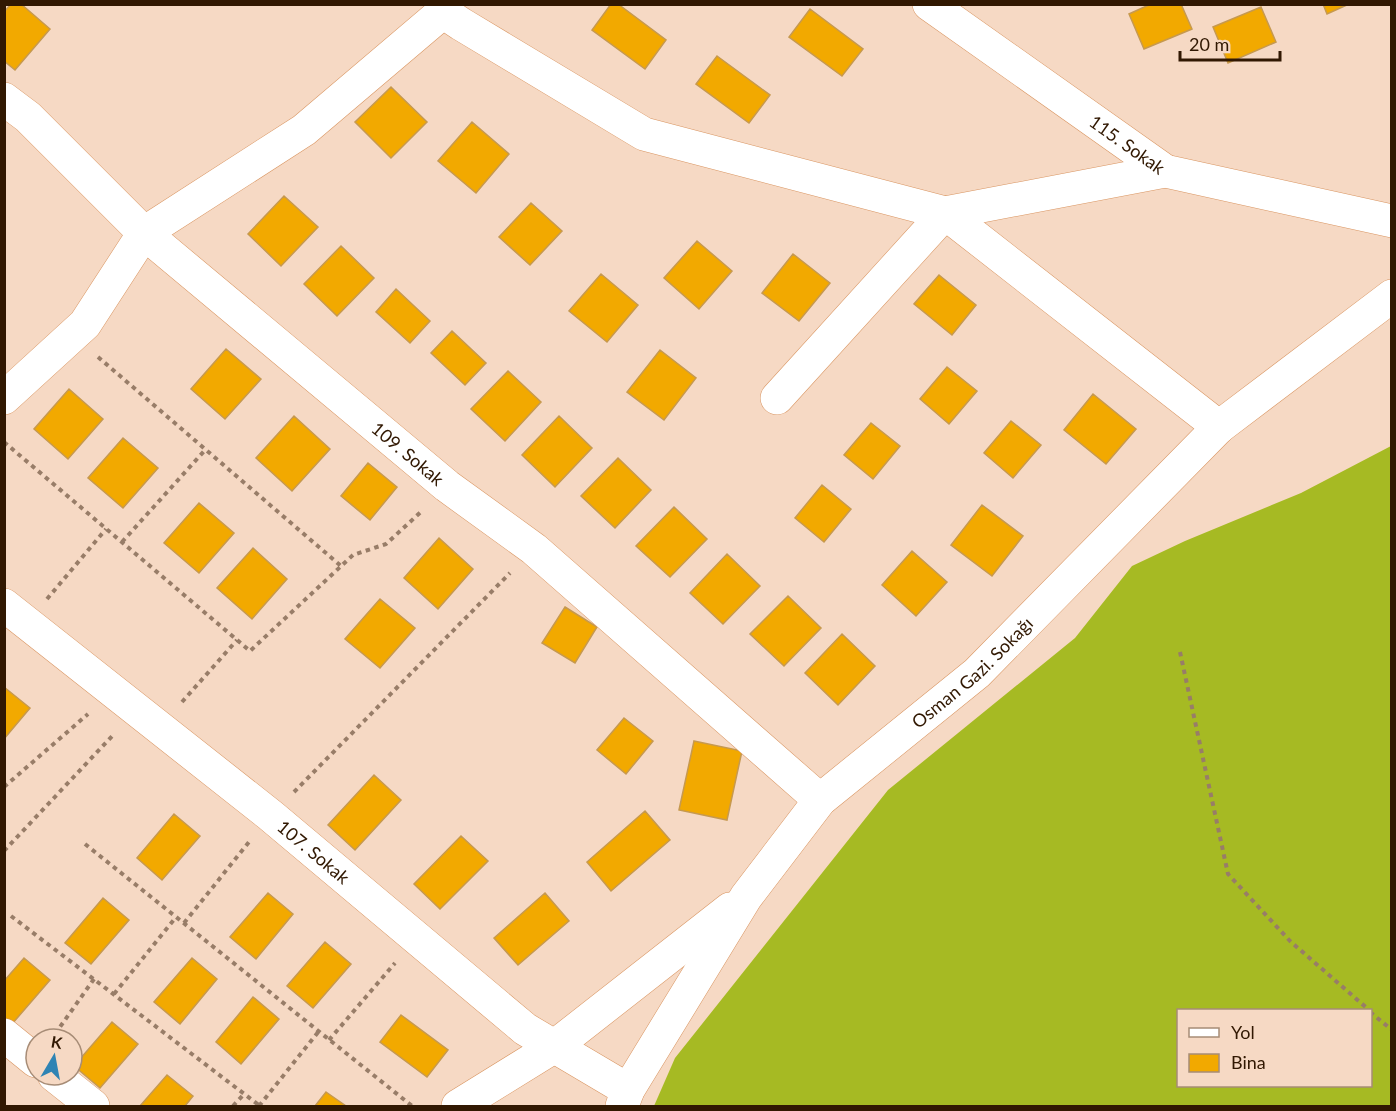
<svg xmlns="http://www.w3.org/2000/svg" width="1396" height="1111" font-family="Lato,sans-serif">
<style>
.forest{fill:#a6ba23;fill-rule:evenodd}
.building{fill:#f2a900;stroke:#c6994f;stroke-width:1.5}
.lines{fill:none;stroke-linecap:round;stroke-linejoin:round}
.minor-casing{stroke:#d99561;stroke-width:34}
.path{stroke:#987d68;stroke-width:4;stroke-dasharray:4.5 4.5;stroke-linecap:butt}
.minor{stroke:#fff;stroke-width:33}
.labels{text-anchor:middle;dominant-baseline:central;stroke-width:4.5;stroke-linejoin:round;paint-order:stroke}
.street-label{font-size:18px;fill:#311802;stroke:#f6d9c4}
</style>
<rect width="100%" height="100%" fill="#f6d9c4"/>
<path class="forest" d="M 1391,446 L 1391,1106 L 654,1106 L 675,1058 L 888,790 L 1075,638 L 1132,566 L 1185,541 L 1301,493 ZM 1178,1010 L 1370,1010 L 1370,1086 L 1178,1086 Z"/>
<path class="building" d="M 11,4 L 21,4 L 50,29 L 15,70 L 4,61 L 4,12 Z
M 611,4 L 618,4 L 666,40 L 645,69 L 592,30 Z
M 1151,4 L 1181,4 L 1192,29 L 1144,49 L 1129,14 Z
M 1323,4 L 1349,4 L 1327,14 Z
M 1261,7 L 1276,42 L 1228,63 L 1213,27 Z
M 810,9 L 863,49 L 842,76 L 789,37 Z
M 717,56 L 770,95 L 749,123 L 696,84 Z
M 391,87 L 427,122 L 391,158 L 355,122 Z
M 472,122 L 509,154 L 476,193 L 438,161 Z
M 284,196 L 318,227 L 281,266 L 248,234 Z
M 531,203 L 562,231 L 530,265 L 499,237 Z
M 697,241 L 732,271 L 699,309 L 664,278 Z
M 341,246 L 374,278 L 337,316 L 304,284 Z
M 793,254 L 830,283 L 799,321 L 762,293 Z
M 601,274 L 638,305 L 607,342 L 569,311 Z
M 939,275 L 976,305 L 952,335 L 914,304 Z
M 396,289 L 430,321 L 410,343 L 376,312 Z
M 452,331 L 486,363 L 465,385 L 431,353 Z
M 226,349 L 261,379 L 225,419 L 191,389 Z
M 660,350 L 696,378 L 664,420 L 627,392 Z
M 947,367 L 977,391 L 949,424 L 920,399 Z
M 508,371 L 541,402 L 505,441 L 471,409 Z
M 69,389 L 103,419 L 68,459 L 34,429 Z
M 1093,394 L 1136,429 L 1106,464 L 1064,430 Z
M 294,416 L 330,449 L 292,491 L 256,458 Z
M 559,416 L 592,448 L 555,487 L 522,455 Z
M 1011,421 L 1041,445 L 1013,478 L 984,453 Z
M 871,423 L 900,446 L 873,479 L 844,455 Z
M 123,438 L 158,468 L 123,508 L 88,478 Z
M 618,458 L 651,490 L 615,528 L 581,496 Z
M 368,463 L 397,487 L 370,520 L 341,496 Z
M 822,485 L 851,509 L 824,542 L 795,518 Z
M 199,503 L 234,533 L 199,573 L 164,543 Z
M 982,505 L 1023,536 L 992,576 L 951,545 Z
M 674,507 L 707,539 L 670,577 L 636,546 Z
M 439,538 L 473,569 L 438,609 L 404,578 Z
M 253,548 L 287,579 L 252,619 L 217,588 Z
M 912,551 L 947,582 L 916,616 L 882,585 Z
M 727,554 L 760,586 L 723,624 L 690,593 Z
M 788,596 L 821,628 L 784,666 L 750,634 Z
M 380,599 L 415,628 L 380,668 L 345,639 Z
M 565,607 L 597,627 L 575,663 L 542,643 Z
M 842,634 L 875,666 L 838,705 L 805,673 Z
M 4,687 L 30,708 L 4,739 Z
M 624,718 L 653,741 L 626,774 L 597,750 Z
M 694,741 L 742,751 L 727,820 L 679,810 Z
M 374,775 L 401,800 L 355,850 L 328,825 Z
M 645,811 L 670,840 L 611,891 L 587,862 Z
M 174,814 L 200,836 L 162,880 L 137,858 Z
M 461,836 L 488,861 L 440,909 L 414,884 Z
M 268,893 L 293,914 L 256,959 L 230,937 Z
M 545,893 L 569,921 L 518,965 L 494,938 Z
M 103,898 L 129,920 L 91,964 L 65,943 Z
M 325,942 L 351,964 L 313,1008 L 287,986 Z
M 24,958 L 50,980 L 12,1024 L 4,1018 L 4,981 Z
M 192,958 L 217,979 L 180,1024 L 154,1002 Z
M 253,997 L 279,1019 L 241,1064 L 216,1042 Z
M 401,1015 L 448,1050 L 427,1077 L 380,1042 Z
M 112,1022 L 138,1044 L 100,1088 L 74,1066 Z
M 167,1075 L 193,1096 L 185,1106 L 140,1106 Z
M 326,1092 L 346,1106 L 315,1106 Z"/>
<g class="lines">
<defs>
<g id="minor">
<path id="s1" d="M 929,4 L 1165,171 L 1392,221"/>
<path id="s2" d="M 4,99 L 28,117 L 144,233 L 447,486 L 534,549 L 820,800"/>
<path d="M 4,398 L 85,324 L 144,233 L 304,130 L 443,12 L 461,24 L 644,134 L 945,213 L 1219,427"/>
<path d="M 777,398 L 945,213 L 1165,171"/>
<path id="s3" d="M 4,605 L 270,815 L 525,1029 L 628,1090"/>
<path d="M 4,1035 L 36,1061"/>
<path d="M 54,1075 L 93,1106"/>
<path d="M 458,1106 L 555,1046 L 730,909"/>
<path id="s4" d="M 622,1106 L 628,1090 L 746,897 L 820,800 L 977,673 L 1219,427 L 1392,296"/>
</g>
</defs>
<use href="#minor" class="minor-casing"/>
<path class="path" d="M 98,357 L 341,566
M 4,442 L 250,651 L 353,555 L 386,544 L 423,510
M 122,542 L 206,449
M 47,599 L 106,529
M 1180,652 L 1228,874 L 1290,941 L 1369,1010
M 182,702 L 237,640
M 4,787 L 88,714
M 294,792 L 510,573
M 85,844 L 412,1106
M 4,851 L 115,733
M 11,916 L 260,1106
M 184,923 L 249,842
M 114,994 L 176,917
M 1370,1012 L 1392,1030
M 55,1034 L 94,979
M 329,1040 L 395,963
M 233,1106 L 244,1094
M 259,1106 L 319,1031"/>
<use href="#minor" class="minor"/>
</g>
<g class="labels">
<g class="street-label">
<text stroke="none"><textPath href="#s1" startOffset="243">115. Sokak</textPath></text>
<text stroke="none"><textPath href="#s2" startOffset="538">109. Sokak</textPath></text>
<text stroke="none"><textPath href="#s4" startOffset="564">Osman Gazi. Sokağı</textPath></text>
<text stroke="none"><textPath href="#s3" startOffset="396">107. Sokak</textPath></text>
</g>
</g>
<rect width="1396" height="1111" fill="none" stroke="#311802" stroke-width="12"/>
<rect x="1177" y="1009" width="195" height="78" fill="#f6d9c4" stroke="#a78c76" stroke-width="1.5"/>
<rect x="1189" y="1028" width="30" height="9" fill="#ffffff" stroke="#a78c76" stroke-width="1.5"/>
<text x="1231" y="1039" font-size="18" fill="#311802">Yol</text>
<rect x="1189" y="1054" width="30" height="18" fill="#f2a900" stroke="#a78c76" stroke-width="1.5"/>
<text x="1231" y="1069" font-size="18" fill="#311802">Bina</text>
<g transform="translate(54 1057) rotate(10)"><circle r="28" fill="#f6d9c4" stroke="#a78c76" stroke-width="1.5"/>
<path d="M0-4.5L10 22L0 15L-10 22Z" fill="#2f84b4"/>
<text y="-9" font-size="16" font-weight="bold" text-anchor="middle" fill="#311802">K</text>
</g>
<path d="M1180 51v9h100v-9" fill="none" stroke="#311802" stroke-width="3"/>
<text x="1189" y="51" font-size="18" fill="#311802" stroke="#f6d9c4" stroke-width="4.5" paint-order="stroke">20 m</text>
</svg>
